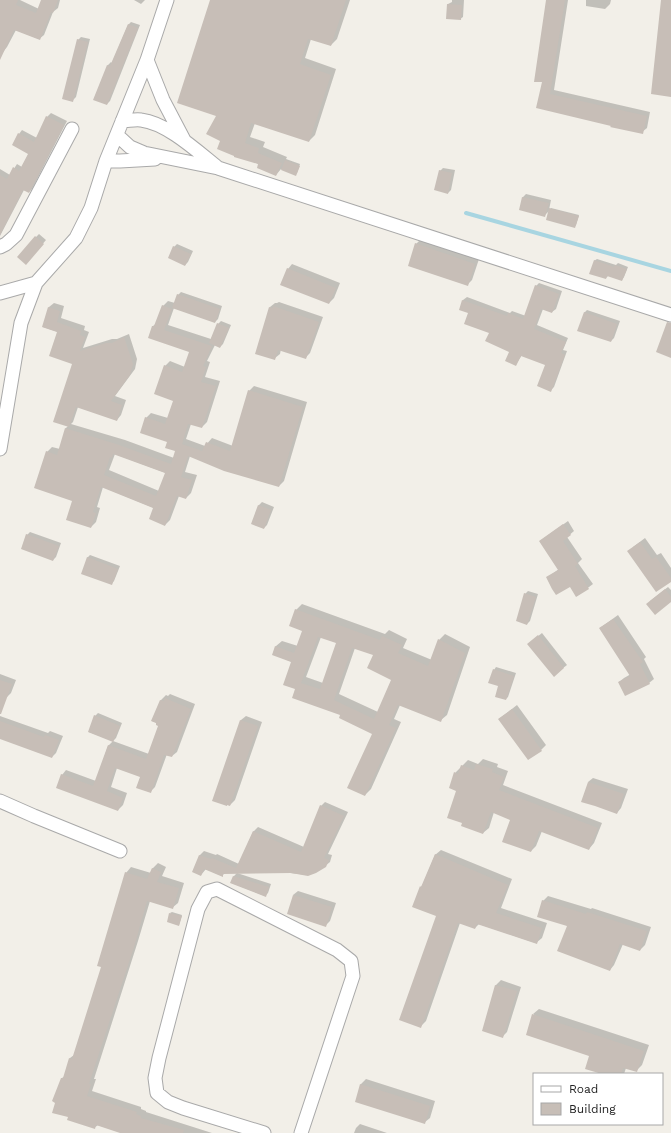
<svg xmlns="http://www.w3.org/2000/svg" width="671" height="1133" font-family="'Work Sans',sans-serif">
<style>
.shadow{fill:#0003;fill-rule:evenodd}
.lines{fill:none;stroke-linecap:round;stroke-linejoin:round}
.stream{stroke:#a8d5e1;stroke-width:4}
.building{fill:#c7beb7;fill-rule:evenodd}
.minor-casing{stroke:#a9a9a9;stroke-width:15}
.minor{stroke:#fff;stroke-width:13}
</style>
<rect width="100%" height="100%" fill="#f2efe8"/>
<path class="shadow" d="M 0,0 L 20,0 L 39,9 L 42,0 L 60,0 L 58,8 L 53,12 L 44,35 L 39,39 L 16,30 L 7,47 L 3,52 L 0,50 Z
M 134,0 L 145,0 L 141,4 Z
M 211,0 L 350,0 L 337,39 L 331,45 L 311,39 L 305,58 L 336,69 L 315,135 L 309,141 L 255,123 L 250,137 L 265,142 L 263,147 L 287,157 L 286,159 L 300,164 L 297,173 L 281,169 L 276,175 L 221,141 L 218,116 Z
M 452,0 L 464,0 L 463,17 L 460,19 L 447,18 L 448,4 L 452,2 Z
M 547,0 L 568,0 L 554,90 L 650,112 L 647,128 L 642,132 L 538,107 L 543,81 Z
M 586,0 L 611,0 L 610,4 L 605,9 L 586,6 Z
M 131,22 L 140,25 L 110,101 L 107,104 L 94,99 L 108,65 L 111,62 L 112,63 L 128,25 Z
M 81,37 L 90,39 L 76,97 L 73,100 L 78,40 Z
M 51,113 L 67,121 L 32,189 L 29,192 L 24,190 L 0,236 L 0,169 L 10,175 L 17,164 L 22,167 L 29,153 L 19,134 L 22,130 L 37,138 L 47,117 Z
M 443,168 L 455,170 L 451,190 L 448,193 L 440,171 Z
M 526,194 L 551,200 L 549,210 L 551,208 L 579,215 L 576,225 L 575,226 L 549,211 L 545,215 L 520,209 L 523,197 Z
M 39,234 L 46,240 L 29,260 L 36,237 Z
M 421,239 L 479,259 L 472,280 L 467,285 L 416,244 Z
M 177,244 L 193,251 L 188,262 L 185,265 L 174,247 Z
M 597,259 L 616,265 L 618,263 L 628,267 L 624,277 L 622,280 L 609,275 L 606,278 L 594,261 Z
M 292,264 L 340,283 L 334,298 L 329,303 L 288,269 Z
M 539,283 L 562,291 L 556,309 L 552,312 L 543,309 L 537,325 L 568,338 L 563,350 L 567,351 L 554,387 L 551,390 L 546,364 L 522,355 L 516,364 L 510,351 L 470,312 L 460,309 L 463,300 L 467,297 L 510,313 L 512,311 L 526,316 L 536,286 Z
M 181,292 L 222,306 L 218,319 L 215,322 L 174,308 L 168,325 L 211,339 L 218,324 L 221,321 L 231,325 L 223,344 L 220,347 L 215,345 L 207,361 L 210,362 L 205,377 L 220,381 L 207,422 L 202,427 L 191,424 L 186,439 L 205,446 L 212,438 L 233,446 L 249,391 L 254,386 L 307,402 L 284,481 L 279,486 L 190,456 L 185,472 L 197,475 L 191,493 L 186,498 L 179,496 L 170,520 L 165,525 L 154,508 L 103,487 L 97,507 L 100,508 L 96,522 L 91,527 L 73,500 L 47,452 L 52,447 L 60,449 L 66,428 L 68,426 L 74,364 L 58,332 L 43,327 L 49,307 L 54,303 L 64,306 L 61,318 L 85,326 L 84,330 L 89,332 L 83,348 L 112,339 L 117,339 L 129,334 L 137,359 L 135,369 L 115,396 L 126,400 L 121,415 L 117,420 L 78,407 L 73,422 L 71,424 L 125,440 L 174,458 L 176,451 L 146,418 L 151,413 L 168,418 L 174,400 L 165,366 L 170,361 L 185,367 L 190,351 L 153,326 L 157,323 L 163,306 L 168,301 L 175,303 L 178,295 ZM 115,454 L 166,473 L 159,491 L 109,470 Z
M 279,302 L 323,317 L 310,353 L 305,358 L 281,349 L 280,354 L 275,358 L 270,307 L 275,303 L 277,303 Z
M 587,310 L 620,321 L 614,338 L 611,341 L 584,313 Z
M 262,502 L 274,507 L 267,525 L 264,528 L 252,523 L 259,505 Z
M 568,521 L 574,531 L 567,537 L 582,559 L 578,563 L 593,584 L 577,596 L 570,586 L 547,578 L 559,569 L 540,541 Z
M 30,532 L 61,543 L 56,557 L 53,560 L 27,535 Z
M 645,538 L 657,555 L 661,553 L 671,568 L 671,580 L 633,547 Z
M 90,555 L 120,566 L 114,581 L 111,584 L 87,558 Z
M 668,587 L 671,590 L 671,601 L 650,601 Z
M 528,591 L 538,594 L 530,621 L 527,624 L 525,594 Z
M 302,604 L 385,634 L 389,630 L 407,639 L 403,648 L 432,660 L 439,640 L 445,634 L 470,647 L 447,715 L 441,720 L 400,705 L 394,719 L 401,722 L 371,789 L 365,795 L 374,733 L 297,689 L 292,662 L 273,654 L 276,646 L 282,641 L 298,646 L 303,631 L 296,610 ZM 321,637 L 338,643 L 323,683 L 306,677 ZM 355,648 L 374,654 L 392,679 L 378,712 L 339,694 Z
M 618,615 L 646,657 L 644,659 L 654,679 L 649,683 L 619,682 L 624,678 L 631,674 L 600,628 Z
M 542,633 L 567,665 L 554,675 L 532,641 Z
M 496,667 L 516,673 L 508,697 L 506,699 L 494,670 Z
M 0,674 L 16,680 L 11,693 L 7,697 L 0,694 Z
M 170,694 L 195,704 L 177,752 L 172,756 L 167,754 L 155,787 L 150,792 L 137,787 L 141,776 L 117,768 L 111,787 L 127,793 L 123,805 L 118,810 L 57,787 L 62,775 L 66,770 L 96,781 L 108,746 L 113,741 L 89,732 L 95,716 L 98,713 L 122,723 L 116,738 L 113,741 L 149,754 L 159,725 L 157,724 L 157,723 L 152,721 L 161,700 L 166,695 L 168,696 Z
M 517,705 L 546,745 L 541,750 L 499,719 Z
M 0,716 L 48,733 L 50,731 L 63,736 L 56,753 L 52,757 L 0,738 Z
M 246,716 L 262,722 L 235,800 L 230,805 L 241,720 Z
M 483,759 L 498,764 L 497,767 L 508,771 L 503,785 L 602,823 L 594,843 L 589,849 L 542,831 L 536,846 L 531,851 L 511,819 L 494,812 L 489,828 L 483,833 L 463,823 L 457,790 L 450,787 L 455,773 L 468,760 L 478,764 Z
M 593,778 L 628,789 L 621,808 L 617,813 L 588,782 Z
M 325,802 L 348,812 L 328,854 L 332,855 L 330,862 L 325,866 L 308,875 L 290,873 L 225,873 L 222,876 L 206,869 L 201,875 L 193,871 L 200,855 L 204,851 L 216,855 L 217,854 L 239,864 L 253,832 L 258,827 L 304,847 L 321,806 Z
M 441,850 L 512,879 L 501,908 L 547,923 L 542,938 L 536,943 L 479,924 L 475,928 L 460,923 L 426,1021 L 421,1026 L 437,915 L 421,887 L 423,884 L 435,855 Z
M 158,863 L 166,867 L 162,876 L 184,883 L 178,903 L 172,908 L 150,901 L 138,941 L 94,1079 L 96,1079 L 92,1091 L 141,1107 L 141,1109 L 146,1111 L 146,1112 L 212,1133 L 124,1133 L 98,1125 L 94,1128 L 62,1078 L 65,1076 L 70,1058 L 74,1055 L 103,967 L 126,873 L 131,867 L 151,873 L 152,869 Z
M 237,873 L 271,884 L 268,893 L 265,896 L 232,883 L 234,876 Z
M 298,891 L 336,903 L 330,921 L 325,926 L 293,895 Z
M 548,896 L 591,909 L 592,908 L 651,927 L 645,945 L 640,950 L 623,944 L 614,965 L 610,970 L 543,901 Z
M 172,912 L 182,915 L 179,925 L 170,913 Z
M 501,980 L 521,987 L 507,1032 L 502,1037 L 483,1030 L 496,985 Z
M 539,1009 L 649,1045 L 642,1065 L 636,1071 L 626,1068 L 624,1074 L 605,1074 L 590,1056 L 533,1014 Z
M 366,1079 L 435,1101 L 430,1118 L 425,1122 L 356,1101 L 361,1084 Z
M 360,1124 L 387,1133 L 354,1133 L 356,1128 Z"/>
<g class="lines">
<path class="stream" d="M 466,213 L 671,271"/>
</g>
<path class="building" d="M 0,0 L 18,0 L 16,5 L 36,13 L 41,0 L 58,0 L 53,13 L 51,12 L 40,40 L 14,30 L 0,60 Z
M 210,0 L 346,0 L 331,46 L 308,39 L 300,64 L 331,75 L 309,142 L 251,123 L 245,143 L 259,148 L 258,153 L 282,163 L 276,176 L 257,168 L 258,164 L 234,157 L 234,156 L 217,149 L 220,141 L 206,134 L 216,116 L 177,103 Z
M 546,0 L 565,0 L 550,94 L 647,116 L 643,134 L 610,127 L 611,126 L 536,108 L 542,82 L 534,82 Z
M 661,0 L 671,0 L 671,97 L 651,94 Z
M 447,4 L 462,5 L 461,20 L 446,19 Z
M 128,24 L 138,28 L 107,105 L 93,100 L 107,65 L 110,66 Z
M 77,39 L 88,42 L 73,102 L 62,99 Z
M 46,116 L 64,125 L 29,193 L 23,190 L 0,235 L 0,175 L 7,179 L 13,167 L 19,171 L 28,154 L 12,145 L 18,133 L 34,142 Z
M 285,160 L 300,166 L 296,176 L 281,170 Z
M 439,170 L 452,173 L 448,194 L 434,190 Z
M 522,197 L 549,203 L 545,217 L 519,210 Z
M 549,208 L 579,216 L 575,228 L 546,220 Z
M 35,236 L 44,244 L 26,265 L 17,257 Z
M 415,243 L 475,264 L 468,286 L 408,266 Z
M 173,246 L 191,254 L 185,266 L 168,258 Z
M 594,260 L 614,267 L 615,265 L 627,269 L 622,281 L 607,276 L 606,279 L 589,274 Z
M 287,268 L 336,288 L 329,304 L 280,285 Z
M 535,285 L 559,294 L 552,313 L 541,309 L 534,329 L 566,342 L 561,353 L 565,355 L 551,392 L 537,386 L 545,365 L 521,356 L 516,366 L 505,361 L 509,352 L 485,341 L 489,333 L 464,324 L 468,313 L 459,310 L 462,300 L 507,316 L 508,313 L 523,319 Z
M 177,294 L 220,309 L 215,323 L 172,308 Z
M 162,305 L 172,309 L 164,330 L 212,346 L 203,366 L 206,367 L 201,382 L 216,386 L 202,428 L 188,424 L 182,444 L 202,451 L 206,442 L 230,451 L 248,390 L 303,407 L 279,487 L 224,471 L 188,456 L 181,477 L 192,480 L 186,499 L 177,496 L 165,526 L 149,519 L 153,508 L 101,487 L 93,512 L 96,513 L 91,528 L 66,520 L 72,501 L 34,488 L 46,451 L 57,455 L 65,428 L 119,445 L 171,464 L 175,451 L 165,448 L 167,442 L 140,433 L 145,417 L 165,424 L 173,401 L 154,394 L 164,365 L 182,372 L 189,352 L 148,338 L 152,326 L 154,326 ZM 113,454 L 165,473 L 156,496 L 104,475 L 110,457 L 112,458 Z
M 273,306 L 319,322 L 306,359 L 278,350 L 275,360 L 255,354 L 269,307 L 273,308 Z
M 48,307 L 60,311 L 57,322 L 81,331 L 80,335 L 85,337 L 80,351 L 106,343 L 112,343 L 124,337 L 133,364 L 130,375 L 111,401 L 122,405 L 117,421 L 76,407 L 69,427 L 53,422 L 72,364 L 49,356 L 57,332 L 42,327 Z
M 584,312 L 617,324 L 611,342 L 577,331 Z
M 667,322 L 671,323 L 671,358 L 656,352 Z
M 217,323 L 229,328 L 220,348 L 209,343 Z
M 258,505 L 271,510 L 264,529 L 251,524 Z
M 563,524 L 571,535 L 563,541 L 578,564 L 575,566 L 589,589 L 576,597 L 570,587 L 556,595 L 552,589 L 546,577 L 558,570 L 539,541 Z
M 26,534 L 59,546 L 53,561 L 21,549 Z
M 640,542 L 652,559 L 656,557 L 671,578 L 671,582 L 656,592 L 627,551 Z
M 87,557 L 118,569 L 112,585 L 81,574 Z
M 665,589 L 671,597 L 671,602 L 655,615 L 646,604 Z
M 524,593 L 536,597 L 527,625 L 516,621 Z
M 295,609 L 380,640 L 382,636 L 402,645 L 398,653 L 428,666 L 438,639 L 465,653 L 441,722 L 398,705 L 389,725 L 396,728 L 365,796 L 347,788 L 372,734 L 339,718 L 340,715 L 292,698 L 295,689 L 283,685 L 291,662 L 272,655 L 275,646 L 294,653 L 302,631 L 289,626 ZM 318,637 L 336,643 L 320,689 L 301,683 ZM 352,648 L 373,655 L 367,668 L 391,680 L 374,719 L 334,700 Z
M 613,619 L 643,662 L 640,664 L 650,684 L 625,696 L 618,682 L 630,676 L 599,628 Z
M 538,635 L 564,668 L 554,677 L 527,644 Z
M 493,669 L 514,676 L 506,700 L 495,697 L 498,686 L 488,683 Z
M 0,680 L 12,684 L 1,714 L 0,714 Z
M 165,698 L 191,709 L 172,757 L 164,755 L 151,793 L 136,788 L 140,777 L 115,768 L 107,791 L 123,798 L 118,811 L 56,788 L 61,774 L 93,786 L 108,745 L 146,759 L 158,726 L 156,725 L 156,723 L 151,721 L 160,700 L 164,701 Z
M 512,709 L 542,751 L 528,760 L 498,719 Z
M 94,715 L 120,726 L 113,742 L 88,732 Z
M 240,720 L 258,726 L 230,806 L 227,805 L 227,806 L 212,801 Z
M 0,721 L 44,737 L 45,735 L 59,740 L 52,758 L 0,739 Z
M 476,764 L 493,769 L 492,772 L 504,777 L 499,790 L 598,828 L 589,850 L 539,831 L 531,852 L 502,842 L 510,820 L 491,812 L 483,834 L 461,826 L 462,823 L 447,818 L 456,791 L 449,788 L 454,772 L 458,774 L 461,765 L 474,770 Z
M 588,782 L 624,794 L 617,814 L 595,806 L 581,802 Z
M 320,805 L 344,816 L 324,858 L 329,860 L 326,867 L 316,873 L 308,876 L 291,873 L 223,874 L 223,877 L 204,869 L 201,876 L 192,872 L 199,855 L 211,859 L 212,858 L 236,868 L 253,831 L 301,852 Z
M 435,854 L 508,885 L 496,913 L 542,928 L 537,944 L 477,924 L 475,929 L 458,923 L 421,1028 L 399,1020 L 436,916 L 412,907 L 420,886 L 421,887 Z
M 152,868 L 161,872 L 157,882 L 179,888 L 173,909 L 147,901 L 134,947 L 89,1084 L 91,1084 L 87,1096 L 137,1112 L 136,1114 L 141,1116 L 141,1118 L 184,1130 L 183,1133 L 120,1133 L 96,1125 L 95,1129 L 67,1120 L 68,1117 L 52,1113 L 55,1103 L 52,1101 L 61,1078 L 63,1078 L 69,1058 L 72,1059 L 101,967 L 97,966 L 125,872 L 147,879 Z
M 233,876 L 269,887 L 266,897 L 230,883 Z
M 293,895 L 332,907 L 326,927 L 287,914 Z
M 542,900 L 586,914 L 587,912 L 647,931 L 640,951 L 620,944 L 610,971 L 557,951 L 567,926 L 537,917 Z
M 169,913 L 182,916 L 179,926 L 167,922 Z
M 495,985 L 517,991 L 503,1038 L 482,1031 Z
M 532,1014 L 644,1051 L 637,1072 L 623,1068 L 621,1074 L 602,1074 L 585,1069 L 589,1056 L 526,1035 Z
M 360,1084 L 430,1106 L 425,1124 L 355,1102 Z"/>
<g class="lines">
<defs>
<path id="minor" d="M 147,60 L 163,100 L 184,140
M 122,121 C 128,121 135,119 141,120 C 167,123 197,151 217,167
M 117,135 L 130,147 L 144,153 L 218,168 L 671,315
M 106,161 L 120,161 L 155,159
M 0,247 L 6,244 L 16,235 L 72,129
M 0,293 L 36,283
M 0,449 L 21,323 L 36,283 L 76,238 L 91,208 L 106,161 L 147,60 L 167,0
M 0,801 L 34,816 L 120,851
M 264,1133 L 183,1108 L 168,1102 L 157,1093 L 155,1078 L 159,1058 L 198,909 L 207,892 L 217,889 L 337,950 L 351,961 L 353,976 L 301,1133"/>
</defs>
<use href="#minor" class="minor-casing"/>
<use href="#minor" class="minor"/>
</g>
<rect x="533" y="1073" width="130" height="52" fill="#ffffff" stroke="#a7a7a7"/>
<rect x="541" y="1086" width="20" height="6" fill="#ffffff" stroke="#a7a7a7"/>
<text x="569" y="1093" font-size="12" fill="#222222">Road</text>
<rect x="541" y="1103" width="20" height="12" fill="#c7beb7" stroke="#a7a7a7"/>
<text x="569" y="1113" font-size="12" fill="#222222">Building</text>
</svg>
